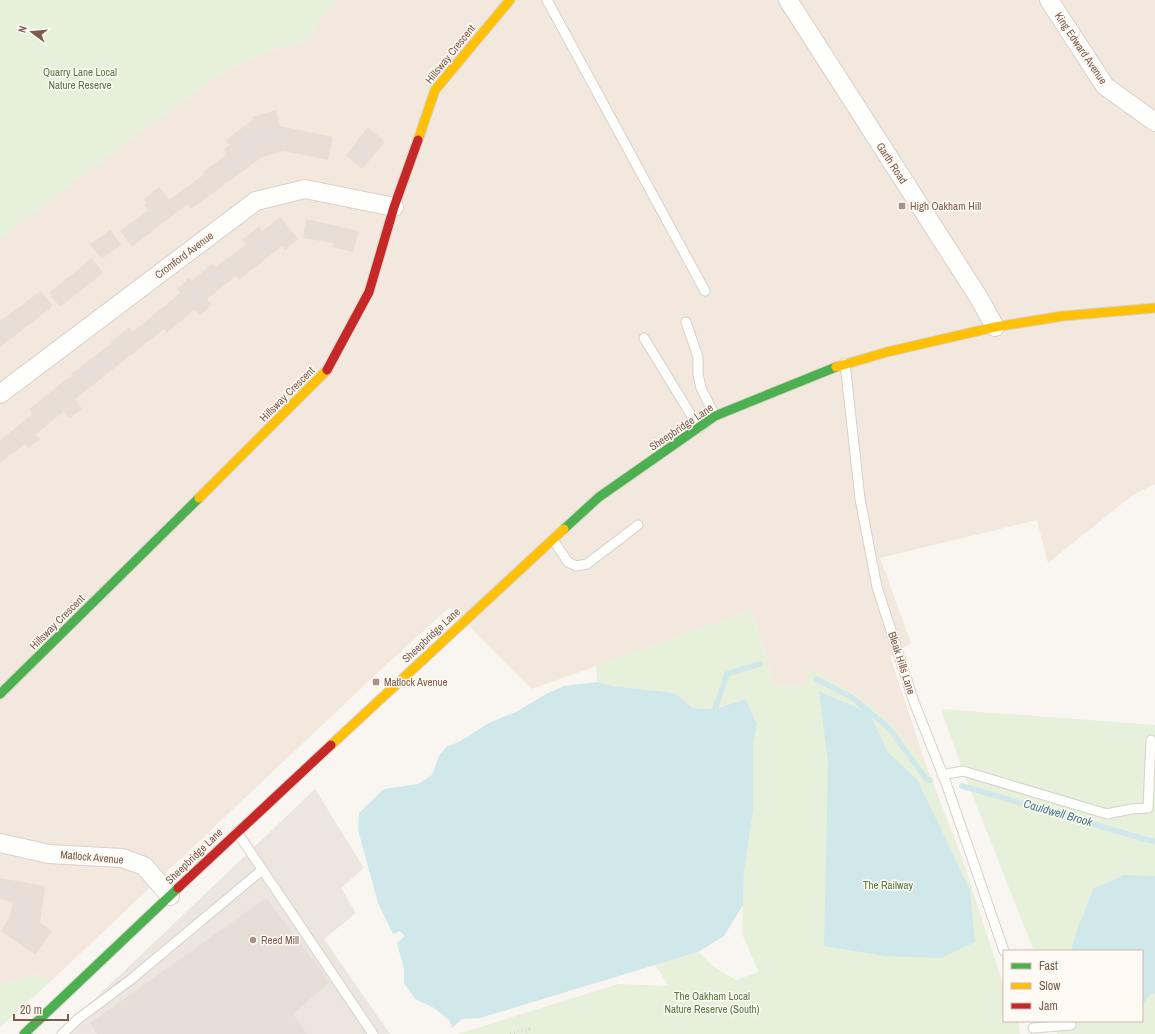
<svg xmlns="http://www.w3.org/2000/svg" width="1155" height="1034" font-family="'Archivo Narrow',sans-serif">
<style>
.residential{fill:#f2e8de}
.industrial{fill:#ede5e0}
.green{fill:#e7f0db}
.water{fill:#d0e8ea}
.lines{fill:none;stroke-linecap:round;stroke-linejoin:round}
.stream{stroke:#d0e8ea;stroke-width:5.5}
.building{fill:#e6ded7}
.lane-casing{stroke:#d7d1cb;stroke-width:11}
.street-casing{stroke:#d7d1cb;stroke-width:20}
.fast-casing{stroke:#d9d2cb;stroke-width:11}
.slow-casing{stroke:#d9d2cb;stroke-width:11}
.jam-casing{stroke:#d9d2cb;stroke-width:11}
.path{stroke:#dcd5d0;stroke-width:2.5;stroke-dasharray:1 3;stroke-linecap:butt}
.lane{stroke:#fefefd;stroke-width:9}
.street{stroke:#fefefd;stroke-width:18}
.fast{stroke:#4caf50;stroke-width:9}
.slow{stroke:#ffc107;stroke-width:9}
.jam{stroke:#c62828;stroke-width:9}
.poi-dot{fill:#a69286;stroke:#fffaf3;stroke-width:1.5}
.labels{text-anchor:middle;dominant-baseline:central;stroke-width:3;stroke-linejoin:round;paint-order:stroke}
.street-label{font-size:11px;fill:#7a5c4d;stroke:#fffaf3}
.park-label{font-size:11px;fill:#537a41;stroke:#fffaf3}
.poi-label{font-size:11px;fill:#7a5c4d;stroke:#fffaf3;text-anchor:start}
.water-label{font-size:12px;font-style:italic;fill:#437c86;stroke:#fffaf3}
</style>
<rect width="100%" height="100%" fill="#f9f5f0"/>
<path class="residential" d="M 336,0 L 1155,0 L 1155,484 L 1133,495 L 1048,563 L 1037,520 L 880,558 L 911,643 L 890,656 L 926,765 L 889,722 L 865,701 L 809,669 L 806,685 L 775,686 L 752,610 L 532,689 L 450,607 L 389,662 L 50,982 L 38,974 L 0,985 L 0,238 L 127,141 L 228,69 L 269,51 L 303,42 Z"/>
<path class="industrial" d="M 315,789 L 364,868 L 341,888 L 356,913 L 324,939 L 390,1034 L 58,1034 Z"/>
<path class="green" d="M 0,0 L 336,0 L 303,42 L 269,51 L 228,69 L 127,141 L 0,238 Z
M 752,610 L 775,686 L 806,685 L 809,668 L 865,700 L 889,722 L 926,765 L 962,858 L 1004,987 L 1004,1021 L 1018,1021 L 1020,1034 L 458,1034 L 618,984 L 669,986 L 655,965 L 698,952 L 713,966 L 736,980 L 759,972 L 742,934 L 744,872 L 753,812 L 753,744 L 757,724 L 746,699 L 715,709 L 693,708 L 675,693 L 613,686 L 597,682 L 596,665 Z
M 941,709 L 1155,725 L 1155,1034 L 1057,1034 L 1053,1021 L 1142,1021 L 1142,951 L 1034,951 L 963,771 Z
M 38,974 L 50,982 L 0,1027 L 0,985 Z"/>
<path class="water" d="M 597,682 L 613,686 L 675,693 L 693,708 L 715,709 L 746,699 L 757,724 L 753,744 L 753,812 L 744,872 L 743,905 L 724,936 L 698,952 L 480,1018 L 462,1019 L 452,1028 L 449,1020 L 434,1008 L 415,999 L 404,983 L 404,969 L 397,943 L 405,936 L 400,931 L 393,934 L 378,903 L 358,830 L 359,813 L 384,789 L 418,784 L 432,775 L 439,756 L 446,747 L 459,742 L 489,723 L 518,711 L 546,694 L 564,686 Z
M 819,691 L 869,713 L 888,752 L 918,781 L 970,890 L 975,942 L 941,958 L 885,956 L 824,946 L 828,763 Z
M 1124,875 L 1155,876 L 1155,995 L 1154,992 L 1148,997 L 1142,1006 L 1142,951 L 1071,951 L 1076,933 L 1093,889 Z"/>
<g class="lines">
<path class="stream" d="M 816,679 L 851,697 L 889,728 L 927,780 L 930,780
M 715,709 L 727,674 L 760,664
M 962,786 L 1148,840 L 1155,841"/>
</g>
<path class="building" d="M 276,110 L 280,126 L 333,137 L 328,160 L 284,151 L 262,157 L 191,209 L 187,204 L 132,247 L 120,231 L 149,210 L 144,205 L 147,203 L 144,199 L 159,187 L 169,200 L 205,174 L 203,172 L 227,154 L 224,149 L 230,145 L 226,140 L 253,120 L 252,117 Z
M 368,127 L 385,142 L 362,169 L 346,155 Z
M 280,217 L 298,239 L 285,250 L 282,246 L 239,280 L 236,276 L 207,299 L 212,305 L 200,316 L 194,310 L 167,333 L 164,329 L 75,399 L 82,409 L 70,418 L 64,411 L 36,434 L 40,439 L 28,448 L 25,444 L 0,463 L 0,441 L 32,414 L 29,409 L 72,375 L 71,374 L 112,343 L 111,342 L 129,327 L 133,332 L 180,293 L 177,289 L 189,278 L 192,281 L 212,264 L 215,267 L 246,245 L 242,240 L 259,226 L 262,231 Z
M 306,219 L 359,231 L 353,252 L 332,247 L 333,243 L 303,238 Z
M 110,230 L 121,245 L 102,259 L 90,244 Z
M 92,258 L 103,273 L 60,307 L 49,293 Z
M 41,291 L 53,306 L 0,347 L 0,321 Z
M 0,878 L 45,886 L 40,922 L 52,931 L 35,955 L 1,931 L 10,917 L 13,902 L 0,899 Z
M 266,898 L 330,982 L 293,1014 L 307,1034 L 97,1034 L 90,1023 Z"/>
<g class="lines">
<defs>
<path id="lane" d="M 547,0 L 705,291
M 686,322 L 698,357 L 698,374 L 701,388 L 715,416
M 644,338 L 699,428
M 845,363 L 860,499 L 877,587 L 914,702 L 946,783 L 1004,951
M 553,540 L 568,562 L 576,566 L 587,564 L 638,525
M 942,775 L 963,771 L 1107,814 L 1131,809 L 1148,808 L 1151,740
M 237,832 L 373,1034
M 1033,1028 L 1071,1025
M 62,1034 L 78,1019 L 129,981 L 262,870"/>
<path id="street" d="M 788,0 L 979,298 L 995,327
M 1049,0 L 1105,86 L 1155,122
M 0,394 L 256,201 L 305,189 L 394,207
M 0,843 L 49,854 L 122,858 L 144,866 L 170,896"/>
<path id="fast" d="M 564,529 L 599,497 L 715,416 L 836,367
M 0,694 L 199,498
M 24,1034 L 178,888"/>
<path id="slow" d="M 418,140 L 435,90 L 510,0
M 836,367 L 887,352 L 995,327 L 1063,316 L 1155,308
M 199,498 L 327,370
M 331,745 L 564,529"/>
<path id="jam" d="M 327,370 L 369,292 L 394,207 L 418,140
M 178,888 L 331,745"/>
</defs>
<use href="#lane" class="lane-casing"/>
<use href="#street" class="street-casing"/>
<use href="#fast" class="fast-casing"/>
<use href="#slow" class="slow-casing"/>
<use href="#jam" class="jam-casing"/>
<path class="path" d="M 510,1034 L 531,1028 L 524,1034"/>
<use href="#lane" class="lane"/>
<use href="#street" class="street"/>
<use href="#fast" class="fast"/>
<use href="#slow" class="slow"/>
<use href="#jam" class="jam"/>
</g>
<g class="poi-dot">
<rect x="898" y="202" width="8" height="8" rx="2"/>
<rect x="372" y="678" width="8" height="8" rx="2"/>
<circle cx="253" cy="940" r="4"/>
</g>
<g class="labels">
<g class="street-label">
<text transform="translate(1081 48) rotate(56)">King Edward Avenue</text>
<text transform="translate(450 54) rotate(-51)">Hillsway Crescent</text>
<text transform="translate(892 163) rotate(57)">Garth Road</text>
<text transform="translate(184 255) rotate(-37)">Cromford Avenue</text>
<text transform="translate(287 394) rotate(-45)">Hillsway Crescent</text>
<text transform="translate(681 427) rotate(-34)">Sheepbridge Lane</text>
<text transform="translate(57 622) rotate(-45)">Hillsway Crescent</text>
<text transform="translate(431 635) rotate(-43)">Sheepbridge Lane</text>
<text transform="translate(902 663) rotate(72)">Bleak Hills Lane</text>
<text transform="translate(194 856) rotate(-44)">Sheepbridge Lane</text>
<text transform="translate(92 857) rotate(5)">Matlock Avenue</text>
</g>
<g class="park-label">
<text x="80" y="72">Quarry Lane Local<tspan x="80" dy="13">Nature Reserve</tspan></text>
<text x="888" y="885">The Railway</text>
<text x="712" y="996">The Oakham Local<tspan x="712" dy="13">Nature Reserve (South)</tspan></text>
</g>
<g class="poi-label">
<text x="910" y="206">High Oakham Hill</text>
<text x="384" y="682">Matlock Avenue</text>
<text x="261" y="940">Reed Mill</text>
</g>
<g class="water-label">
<text transform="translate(1058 813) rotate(16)">Cauldwell Brook</text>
</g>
</g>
<rect x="1003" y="950" width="140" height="72" fill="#fffaf3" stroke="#cabbb1"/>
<rect x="1011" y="963" width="20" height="6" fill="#4caf50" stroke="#cabbb1"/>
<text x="1039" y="970" font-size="12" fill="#7a5c4d">Fast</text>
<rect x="1011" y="983" width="20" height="6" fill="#ffc107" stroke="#cabbb1"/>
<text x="1039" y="990" font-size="12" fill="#7a5c4d">Slow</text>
<rect x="1011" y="1003" width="20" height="6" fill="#c62828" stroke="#cabbb1"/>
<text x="1039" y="1010" font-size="12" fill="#7a5c4d">Jam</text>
<g transform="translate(32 32) rotate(286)" stroke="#fffaf3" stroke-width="3" paint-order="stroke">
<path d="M0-3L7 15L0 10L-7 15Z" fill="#7a5c4d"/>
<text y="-6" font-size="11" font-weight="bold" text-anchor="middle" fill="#7a5c4d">N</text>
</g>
<path d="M14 1014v6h54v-6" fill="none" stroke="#7a5c4d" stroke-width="2"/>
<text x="20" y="1014" font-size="12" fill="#7a5c4d" stroke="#fffaf3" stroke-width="3" paint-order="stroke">20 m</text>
</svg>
